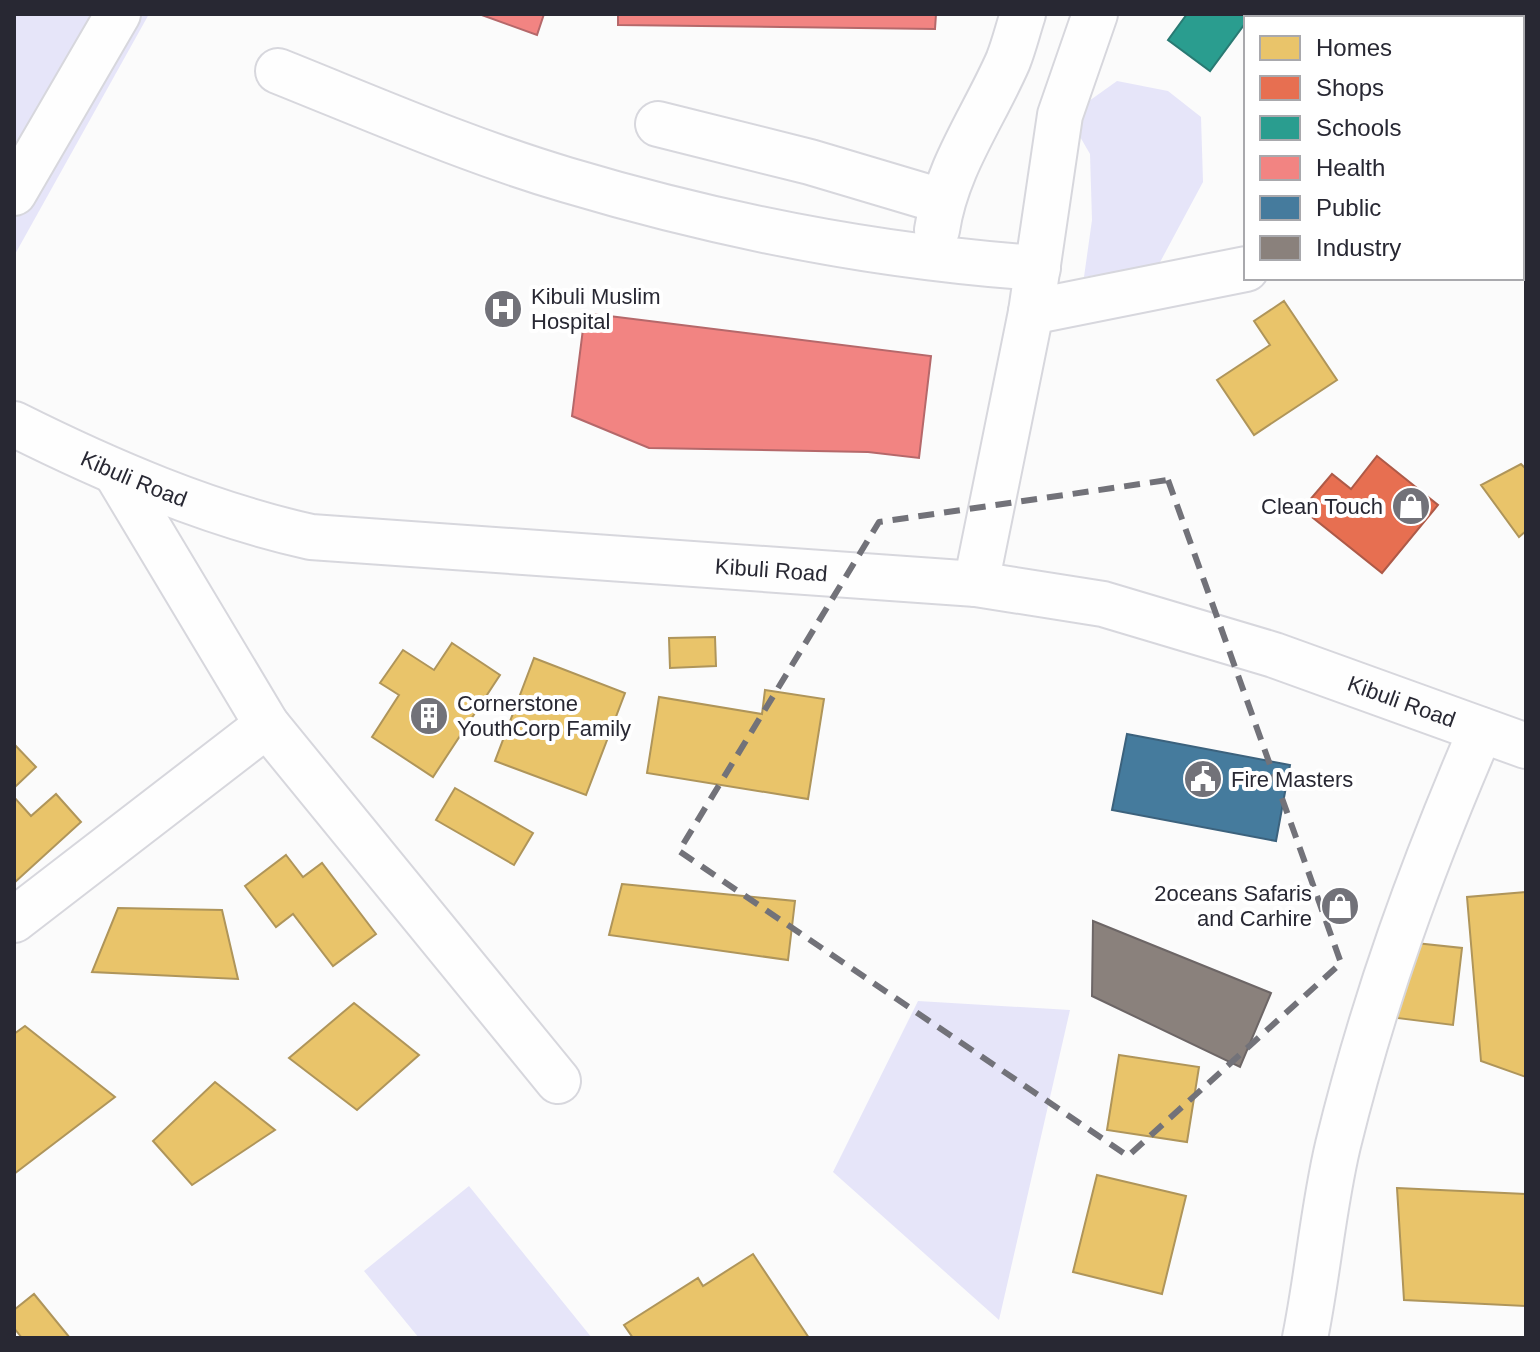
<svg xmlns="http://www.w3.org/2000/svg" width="1540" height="1352" font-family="Arial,sans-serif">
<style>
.green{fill:#e6e5f9}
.homes{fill:#e9c46a;stroke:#af955a;stroke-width:2}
.shops{fill:#e76f51;stroke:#ae5a48;stroke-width:2}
.schools{fill:#2a9d8f;stroke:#297a73;stroke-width:2}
.health{fill:#f28482;stroke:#b5686a;stroke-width:2}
.public{fill:#457b9d;stroke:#3c627d;stroke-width:2}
.industry{fill:#8a817c;stroke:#6d6666;stroke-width:2}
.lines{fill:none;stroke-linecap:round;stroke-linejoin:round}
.minor-casing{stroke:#d7d7dd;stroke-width:48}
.minor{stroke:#fefefe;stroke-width:44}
.marked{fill:none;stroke:#727279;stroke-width:6;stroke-dasharray:16 10;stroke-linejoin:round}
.labels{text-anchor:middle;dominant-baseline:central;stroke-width:8;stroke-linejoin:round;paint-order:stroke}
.poi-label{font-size:22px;fill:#282833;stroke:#fff;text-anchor:start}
.street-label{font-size:22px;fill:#282833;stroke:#fff}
</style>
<rect width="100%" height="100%" fill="#fbfbfb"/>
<path class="green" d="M 14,14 L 149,14 L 14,256 Z
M 1117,81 L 1168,91 L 1201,117 L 1203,182 L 1158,266 L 1084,277 L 1092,220 L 1090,154 L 1068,116 Z
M 918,1001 L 1070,1010 L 999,1320 L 833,1172 Z
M 469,1186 L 592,1338 L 419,1338 L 364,1271 Z"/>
<path class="homes" d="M 1284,301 L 1337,380 L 1254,435 L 1217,380 L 1270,345 L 1254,321 Z
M 1521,464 L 1526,469 L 1526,531 L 1519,537 L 1481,485 Z
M 715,637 L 716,666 L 670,668 L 669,638 Z
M 452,643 L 500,675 L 433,777 L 372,737 L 399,695 L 380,683 L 403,650 L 434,670 Z
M 534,658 L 625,693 L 586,795 L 495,761 Z
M 765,690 L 824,699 L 808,799 L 647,773 L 659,697 L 762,714 Z
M 14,744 L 36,767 L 14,788 Z
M 455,788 L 533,833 L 514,865 L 436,820 Z
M 56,794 L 81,822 L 14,883 L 14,797 L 31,816 Z
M 286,855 L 303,877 L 322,863 L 376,934 L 333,966 L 293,914 L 276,927 L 245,886 Z
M 622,884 L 795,901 L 788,960 L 609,935 Z
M 1526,892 L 1526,1077 L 1481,1061 L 1467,897 Z
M 118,908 L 222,910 L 238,979 L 92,972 Z
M 1406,942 L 1462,948 L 1453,1025 L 1397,1018 Z
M 354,1003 L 419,1055 L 357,1110 L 289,1058 Z
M 25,1026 L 115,1097 L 14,1174 L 14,1034 Z
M 1119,1055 L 1199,1067 L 1187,1142 L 1107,1130 Z
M 215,1082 L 275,1130 L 192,1185 L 153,1141 Z
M 1097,1175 L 1186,1196 L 1162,1294 L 1073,1272 Z
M 1397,1188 L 1526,1194 L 1525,1306 L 1404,1300 Z
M 753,1254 L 809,1338 L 633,1338 L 624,1325 L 698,1278 L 703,1286 Z
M 34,1294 L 70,1338 L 22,1338 L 14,1328 L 14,1310 Z"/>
<path class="shops" d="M 1377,456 L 1438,505 L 1382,573 L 1302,509 L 1332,474 L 1351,489 Z"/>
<path class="schools" d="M 1187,14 L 1252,14 L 1210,71 L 1168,40 Z"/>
<path class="health" d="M 479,14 L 544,14 L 537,35 Z
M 618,14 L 936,14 L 935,29 L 618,25 Z
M 585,313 L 931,356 L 919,458 L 868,452 L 649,448 L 572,416 Z"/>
<path class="public" d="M 1127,734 L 1290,765 L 1276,841 L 1112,810 Z"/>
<path class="industry" d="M 1093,921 L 1271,993 L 1240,1067 L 1092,996 Z"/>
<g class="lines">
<defs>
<g id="minor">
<path d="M 278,71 C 373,109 469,151 567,180 C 721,226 878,257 1038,268"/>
<path d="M 658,124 L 810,162 L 941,201"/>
<path d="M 1522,190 L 1526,188"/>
<path d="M 14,193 L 118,14"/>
<path d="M 937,230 C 946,168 983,118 1008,61 C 1014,46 1018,29 1023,14"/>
<path d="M 1031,312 L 1246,269"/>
<path id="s1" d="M 14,424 C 108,471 208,514 311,537 L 976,584 L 1103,604 L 1274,655 L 1526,746"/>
<path d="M 116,473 L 267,725 L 558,1081"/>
<path d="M 976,584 L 1031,312 L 1060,115 L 1095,14"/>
<path d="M 14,920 L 267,725"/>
<path d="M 1305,1338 C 1318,1274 1323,1208 1338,1145 C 1374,998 1421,869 1481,730"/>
</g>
</defs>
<use href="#minor" class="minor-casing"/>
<use href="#minor" class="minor"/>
</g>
<path class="marked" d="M 1168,480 L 1341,963 L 1128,1156 L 679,851 L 879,522 Z"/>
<defs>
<symbol id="hospital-disc" viewBox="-11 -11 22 22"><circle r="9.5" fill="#727279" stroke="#fff"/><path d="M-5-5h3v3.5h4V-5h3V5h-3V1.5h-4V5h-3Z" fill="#fff"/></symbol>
<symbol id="shop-disc" viewBox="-11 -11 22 22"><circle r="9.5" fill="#727279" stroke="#fff"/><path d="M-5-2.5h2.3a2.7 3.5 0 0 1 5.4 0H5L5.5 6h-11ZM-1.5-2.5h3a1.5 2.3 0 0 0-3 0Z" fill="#fff"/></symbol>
<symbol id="building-disc" viewBox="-11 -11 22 22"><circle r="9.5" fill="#727279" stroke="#fff"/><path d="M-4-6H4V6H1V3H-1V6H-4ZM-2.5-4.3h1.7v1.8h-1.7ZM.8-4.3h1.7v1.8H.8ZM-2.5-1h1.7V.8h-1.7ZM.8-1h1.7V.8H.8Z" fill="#fff"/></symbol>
<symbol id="civic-disc" viewBox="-11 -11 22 22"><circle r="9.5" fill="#727279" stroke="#fff"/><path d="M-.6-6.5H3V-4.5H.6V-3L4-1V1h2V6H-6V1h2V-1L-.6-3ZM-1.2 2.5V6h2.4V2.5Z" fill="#fff"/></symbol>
</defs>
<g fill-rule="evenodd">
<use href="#hospital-disc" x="481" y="287" width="44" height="44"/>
<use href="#shop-disc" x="1389" y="484" width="44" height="44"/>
<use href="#building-disc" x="407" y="694" width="44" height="44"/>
<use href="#civic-disc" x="1181" y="757" width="44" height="44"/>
<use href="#shop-disc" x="1318" y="884" width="44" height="44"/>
</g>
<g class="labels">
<g class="poi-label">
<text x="531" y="296">Kibuli Muslim<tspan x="531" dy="25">Hospital</tspan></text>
<text x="1383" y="506" text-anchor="end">Clean Touch</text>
<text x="457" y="703">Cornerstone<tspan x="457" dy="25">YouthCorp Family</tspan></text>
<text x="1231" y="779">Fire Masters</text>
<text x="1312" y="893" text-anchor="end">2oceans Safaris<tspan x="1312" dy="25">and Carhire</tspan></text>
</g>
<g class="street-label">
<text stroke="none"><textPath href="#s1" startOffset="132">Kibuli Road</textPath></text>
<text stroke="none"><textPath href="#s1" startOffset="780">Kibuli Road</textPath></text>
<text stroke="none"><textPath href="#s1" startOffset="1428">Kibuli Road</textPath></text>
</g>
</g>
<rect width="1540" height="1352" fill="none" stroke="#282833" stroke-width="32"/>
<rect x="1244" y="16" width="280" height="264" fill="#ffffff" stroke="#a9a9ad" stroke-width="2"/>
<rect x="1260" y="36" width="40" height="24" fill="#e9c46a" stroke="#a9a9ad" stroke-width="2"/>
<text x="1316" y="56" font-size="24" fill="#282833">Homes</text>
<rect x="1260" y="76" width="40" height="24" fill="#e76f51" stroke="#a9a9ad" stroke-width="2"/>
<text x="1316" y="96" font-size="24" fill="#282833">Shops</text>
<rect x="1260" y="116" width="40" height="24" fill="#2a9d8f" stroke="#a9a9ad" stroke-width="2"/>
<text x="1316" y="136" font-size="24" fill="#282833">Schools</text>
<rect x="1260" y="156" width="40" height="24" fill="#f28482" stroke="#a9a9ad" stroke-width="2"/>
<text x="1316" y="176" font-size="24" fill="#282833">Health</text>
<rect x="1260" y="196" width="40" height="24" fill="#457b9d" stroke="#a9a9ad" stroke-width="2"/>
<text x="1316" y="216" font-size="24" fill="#282833">Public</text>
<rect x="1260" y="236" width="40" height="24" fill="#8a817c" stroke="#a9a9ad" stroke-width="2"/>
<text x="1316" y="256" font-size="24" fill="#282833">Industry</text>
</svg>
